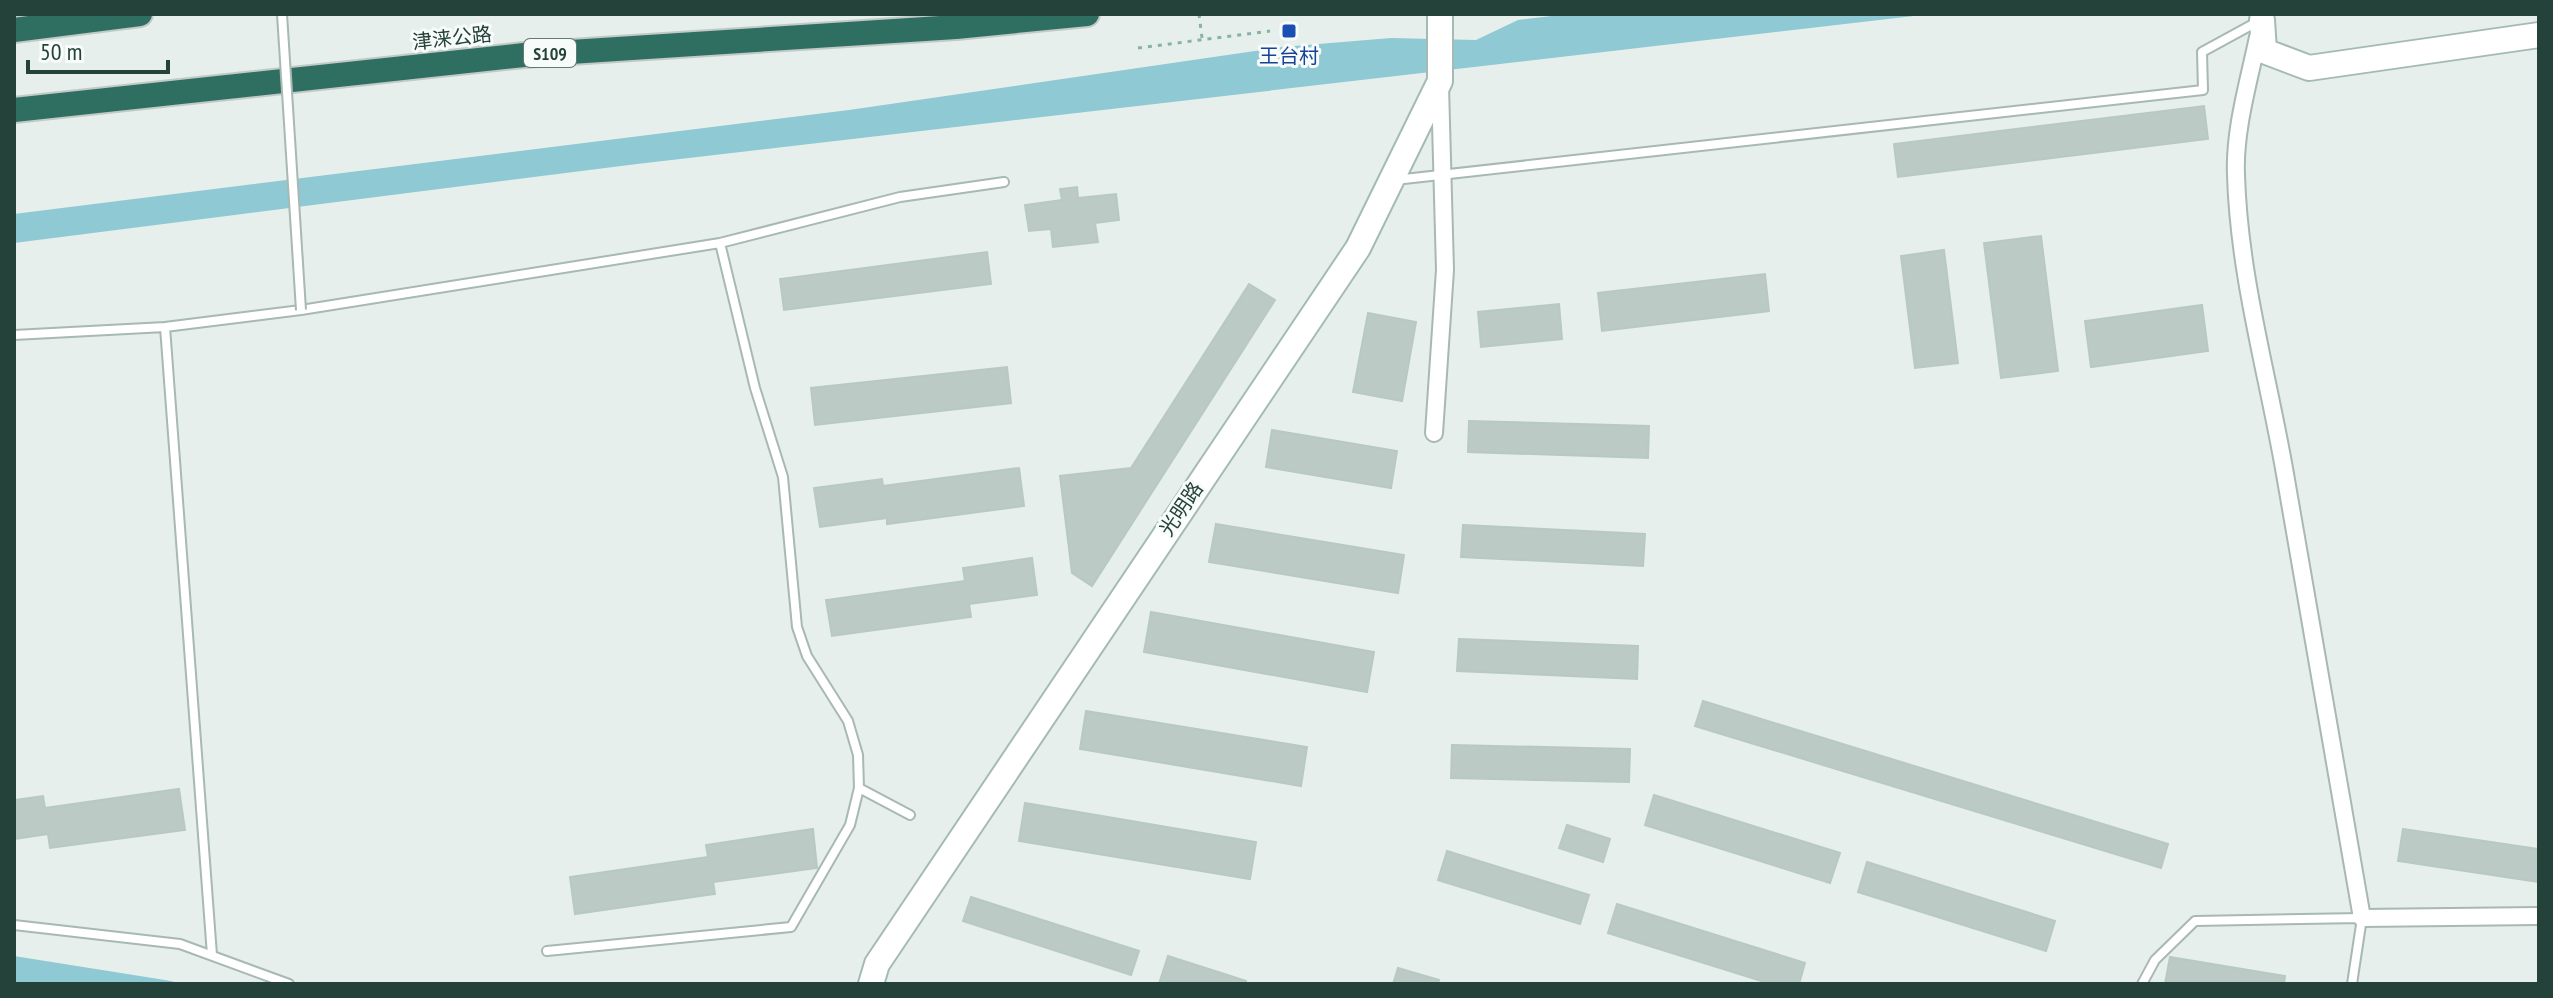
<svg xmlns="http://www.w3.org/2000/svg" width="2553" height="998" font-family="'PT Sans Narrow','Noto Sans SC',sans-serif">
<style>
.water{fill:#8ec9d4}
.building{fill:#bbcac4;stroke:#b8c9c2;stroke-width:2}
.lines{fill:none;stroke-linecap:round;stroke-linejoin:round}
.lane-casing{stroke:#a8b8b2;stroke-width:12}
.street-casing{stroke:#a8b8b2;stroke-width:20}
.secondary-casing{stroke:#a4bbb3;stroke-width:28}
.highway-casing{stroke:#c2cac8;stroke-width:28}
.path{stroke:#86b3a5;stroke-width:3;stroke-dasharray:4 6;stroke-linecap:butt}
.lane{stroke:#fff;stroke-width:8}
.street{stroke:#fff;stroke-width:16}
.secondary{stroke:#fff;stroke-width:24}
.highway{stroke:#2f6f62;stroke-width:24}
.lane-bridge-casing{stroke:#a8b8b2;stroke-width:12;stroke-linecap:butt}
.lane-bridge{stroke:#fff;stroke-width:8}
.transit-dot{fill:#1a4fb4;stroke:#f7fbf9;stroke-width:3}
.labels{text-anchor:middle;dominant-baseline:central;stroke-width:6;stroke-linejoin:round;paint-order:stroke}
.shield{fill:#f7fbf9;stroke:#637a73;stroke-width:2}
.shield-label{font-size:18px;font-weight:bold;fill:#24423a}
.street-label{font-size:20px;fill:#24423a;stroke:#f7fbf9}
.transit-label{font-size:20px;fill:#164399;stroke:#f7fbf9}
</style>
<rect width="100%" height="100%" fill="#e6efeb"/>
<path class="water" d="M 1569,14 L 1931,14 L 637,164 L 14,243 L 14,214 L 849,110 L 1282,47 L 1391,38 L 1476,40 L 1518,20 Z
M 14,956 L 165,980 L 185,984 L 14,984 Z"/>
<path class="building" d="M 2204,106 L 2208,139 L 1898,177 L 1894,144 Z
M 1077,187 L 1078,198 L 1116,194 L 1119,220 L 1095,223 L 1098,242 L 1053,247 L 1051,229 L 1029,231 L 1025,205 L 1062,200 L 1060,189 Z
M 2041,236 L 2058,371 L 2001,378 L 1984,243 Z
M 1944,250 L 1958,363 L 1915,368 L 1901,256 Z
M 987,252 L 991,284 L 784,310 L 780,279 Z
M 1765,274 L 1769,311 L 1602,331 L 1598,293 Z
M 1249,284 L 1275,300 L 1092,586 L 1072,573 L 1060,476 L 1131,468 Z
M 1559,304 L 1562,339 L 1481,347 L 1478,312 Z
M 2202,305 L 2208,351 L 2091,367 L 2085,321 Z
M 1368,313 L 1416,322 L 1402,401 L 1353,392 Z
M 1007,367 L 1011,403 L 815,425 L 811,388 Z
M 1469,421 L 1649,426 L 1648,458 L 1468,452 Z
M 1272,430 L 1397,451 L 1391,488 L 1266,467 Z
M 1019,468 L 1024,506 L 887,524 L 887,518 L 820,527 L 814,488 L 882,479 L 883,486 Z
M 1216,524 L 1404,555 L 1398,593 L 1209,562 Z
M 1463,525 L 1645,534 L 1643,566 L 1461,557 Z
M 1032,558 L 1037,595 L 969,604 L 971,617 L 832,636 L 826,600 L 965,581 L 963,568 Z
M 1151,612 L 1374,652 L 1367,692 L 1144,652 Z
M 1459,639 L 1638,646 L 1637,679 L 1457,671 Z
M 1703,701 L 2168,844 L 2161,868 L 1695,726 Z
M 1086,711 L 1307,747 L 1301,786 L 1080,749 Z
M 1452,745 L 1630,749 L 1629,782 L 1451,778 Z
M 179,789 L 185,830 L 50,848 L 48,834 L 14,839 L 14,800 L 43,796 L 45,808 Z
M 1654,795 L 1840,853 L 1830,883 L 1645,825 Z
M 1025,803 L 1256,842 L 1250,879 L 1019,841 Z
M 1567,825 L 1610,839 L 1603,862 L 1559,848 Z
M 813,829 L 817,868 L 713,882 L 715,894 L 575,914 L 570,877 L 708,857 L 706,845 Z
M 2403,829 L 2539,849 L 2539,882 L 2398,861 Z
M 1447,851 L 1589,895 L 1580,924 L 1438,880 Z
M 1867,862 L 2055,921 L 2046,951 L 1858,892 Z
M 971,897 L 1139,951 L 1131,975 L 963,921 Z
M 1617,904 L 1805,963 L 1799,984 L 1771,984 L 1608,933 Z
M 1168,956 L 1246,981 L 1245,984 L 1159,984 Z
M 2170,957 L 2285,976 L 2284,984 L 2165,984 Z
M 1398,968 L 1439,980 L 1438,984 L 1393,984 Z"/>
<g class="lines">
<defs>
<path id="lane" d="M 1395,180 L 2203,90 L 2202,52 L 2257,22
M 165,327 L 212,955
M 14,335 L 165,327 L 301,310 L 720,243 L 900,197 L 1004,182
M 859,788 L 910,815
M 14,925 L 180,944 L 289,984
M 547,951 L 791,927 L 850,825 L 859,788 L 858,755 L 848,721 L 807,656 L 797,627 L 783,477 L 755,388 L 720,243
M 2142,984 L 2155,960 L 2195,921 L 2362,918 L 2352,984"/>
<path id="street" d="M 2258,37 C 2249,81 2234,130 2236,175 C 2239,277 2268,375 2285,474 C 2311,622 2336,770 2362,918 L 2539,916
M 1434,433 L 1445,270 L 1440,86"/>
<path id="secondary" d="M 2262,20 L 2264,51 L 2309,68 L 2539,35
M 871,984 L 877,964 L 1358,248 L 1440,81 L 1440,14"/>
<path id="highway" d="M 14,30 L 140,14
M 14,110 L 524,55 L 956,27 L 1087,14"/>
</defs>
<use href="#lane" class="lane-casing"/>
<use href="#street" class="street-casing"/>
<use href="#secondary" class="secondary-casing"/>
<use href="#highway" class="highway-casing"/>
<path class="path" d="M 1199,14 L 1202,38
M 1138,48 L 1270,31"/>
<use href="#lane" class="lane"/>
<use href="#street" class="street"/>
<use href="#secondary" class="secondary"/>
<use href="#highway" class="highway"/>
<defs>
<path id="lane-bridge" d="M 282,14 L 301,310"/>
</defs>
<use href="#lane-bridge" class="lane-bridge-casing"/>
<use href="#lane-bridge" class="lane-bridge"/>
</g>
<rect class="transit-dot" x="1281" y="23" width="16" height="16" rx="4"/>
<g class="labels">
<rect class="shield" x="524" y="39" width="52" height="28" rx="6"/>
<g class="shield-label">
<text x="550" y="53">S109</text>
</g>
<g class="street-label">
<text transform="translate(452 38) rotate(-6)">津涞公路</text>
<text transform="translate(1181 509) rotate(-56)">光明路</text>
</g>
<g class="transit-label">
<text x="1289" y="56">王台村</text>
</g>
</g>
<rect width="2553" height="998" fill="none" stroke="#24423a" stroke-width="32"/>
<path d="M28 60v12h140v-12" fill="none" stroke="#24423a" stroke-width="4"/>
<text x="40" y="60" font-size="24" fill="#24423a" stroke="#f7fbf9" stroke-width="6" paint-order="stroke">50 m</text>
</svg>
